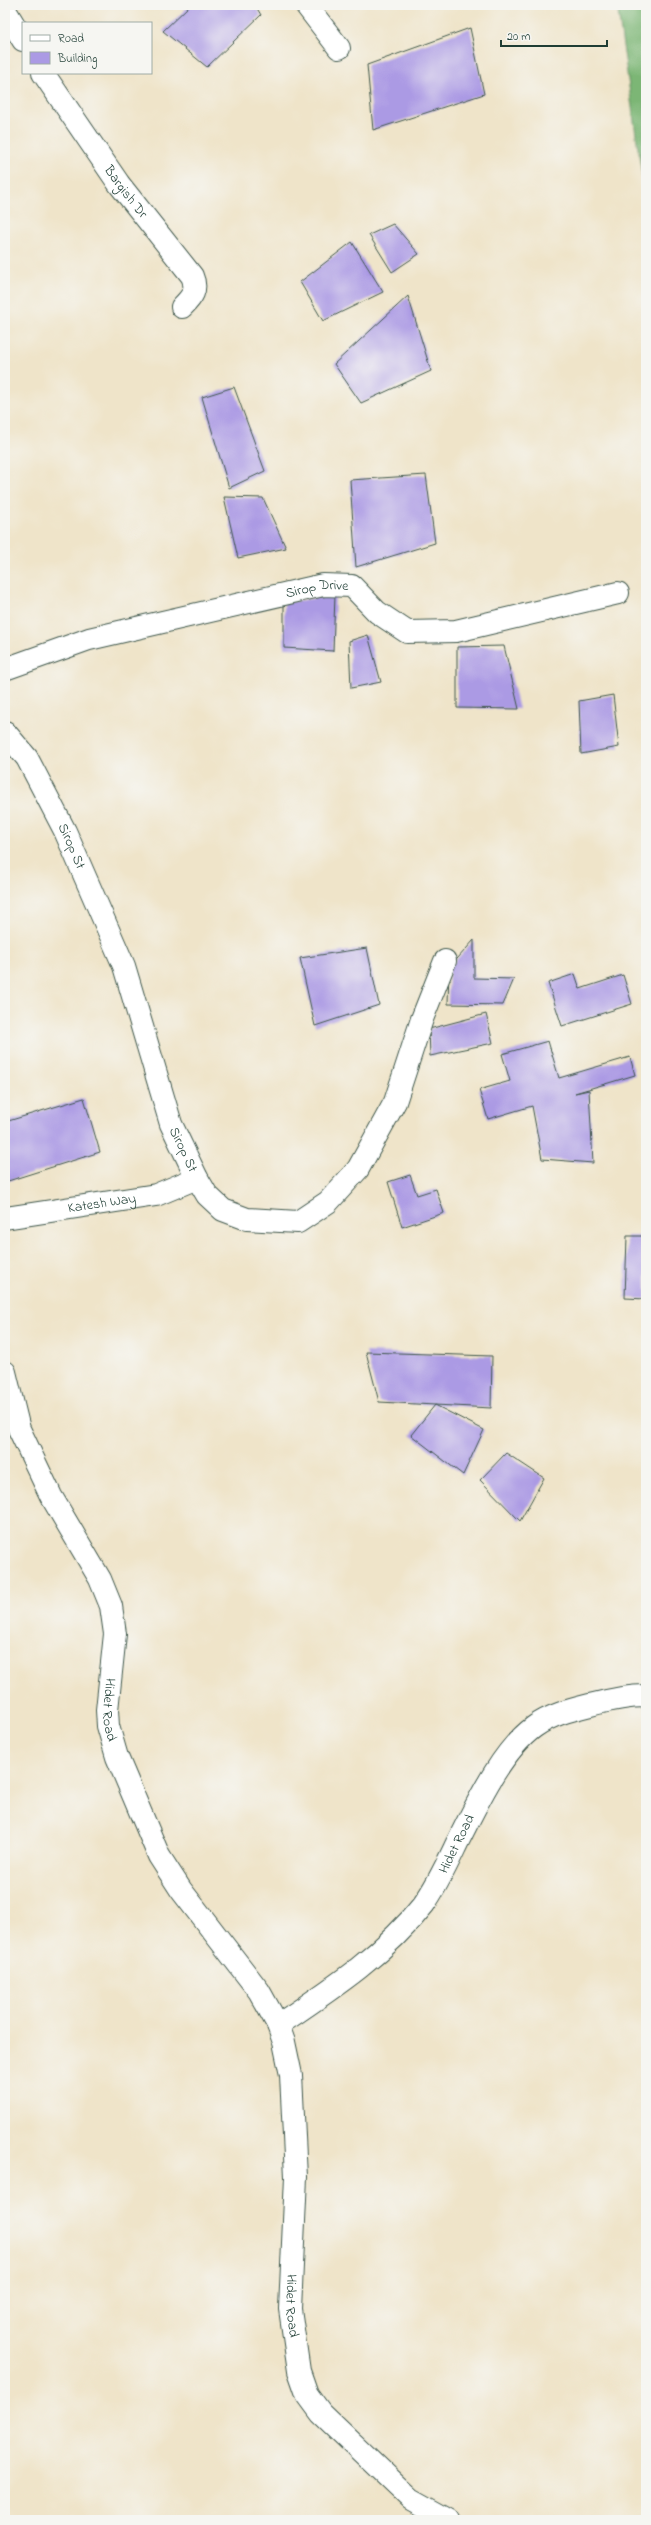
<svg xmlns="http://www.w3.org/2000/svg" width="651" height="2525" font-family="'Indie Flower',sans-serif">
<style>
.forest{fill:#7bb674;stroke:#4d7a54}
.building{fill:#ab9ae4}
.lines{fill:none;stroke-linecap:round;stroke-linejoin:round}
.minor-casing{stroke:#3e564a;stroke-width:24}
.minor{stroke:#fff;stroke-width:22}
.labels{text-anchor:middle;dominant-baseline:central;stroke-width:3.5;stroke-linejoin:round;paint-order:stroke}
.street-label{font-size:14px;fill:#1f3d34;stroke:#f6f6f2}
</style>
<rect width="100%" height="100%" fill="#f6f6f2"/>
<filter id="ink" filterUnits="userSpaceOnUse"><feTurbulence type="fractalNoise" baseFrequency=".025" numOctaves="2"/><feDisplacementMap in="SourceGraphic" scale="8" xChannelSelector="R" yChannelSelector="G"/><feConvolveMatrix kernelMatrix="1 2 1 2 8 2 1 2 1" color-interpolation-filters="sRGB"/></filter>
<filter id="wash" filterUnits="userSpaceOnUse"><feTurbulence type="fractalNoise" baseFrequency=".012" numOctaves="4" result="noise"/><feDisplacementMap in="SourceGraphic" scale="16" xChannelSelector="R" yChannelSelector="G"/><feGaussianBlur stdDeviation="0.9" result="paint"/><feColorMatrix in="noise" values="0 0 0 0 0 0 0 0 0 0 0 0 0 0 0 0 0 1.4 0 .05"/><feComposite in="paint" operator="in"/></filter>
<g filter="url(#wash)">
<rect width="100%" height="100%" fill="#efe4c9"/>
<path class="forest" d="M 617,5 L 646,5 L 646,203 Z"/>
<g id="blocks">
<path class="building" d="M 190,5 L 255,5 L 261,15 L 207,67 L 163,31 Z
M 470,28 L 484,94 L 373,130 L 367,65 Z
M 393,224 L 419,254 L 392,272 L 369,235 Z
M 352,242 L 383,292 L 323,321 L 300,282 Z
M 408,296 L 431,371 L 361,403 L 334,364 Z
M 234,387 L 265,471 L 229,488 L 202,397 Z
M 426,475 L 435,543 L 356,567 L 350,480 Z
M 224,497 L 263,498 L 286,548 L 238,558 Z
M 335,595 L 333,651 L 284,648 L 284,603 Z
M 368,635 L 381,682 L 351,688 L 349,641 Z
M 504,646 L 519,709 L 457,708 L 457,647 Z
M 613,695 L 619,747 L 581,754 L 579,701 Z
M 474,940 L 474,978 L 514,979 L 503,1005 L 448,1004 L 449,968 Z
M 367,948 L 379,1005 L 315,1026 L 300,958 Z
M 575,974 L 580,989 L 623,975 L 632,1004 L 562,1026 L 548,983 Z
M 486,1014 L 493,1043 L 430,1056 L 429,1029 Z
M 548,1041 L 559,1078 L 630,1057 L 635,1075 L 575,1093 L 589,1090 L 593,1163 L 542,1159 L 532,1106 L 488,1119 L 479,1090 L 510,1081 L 502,1054 Z
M 84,1098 L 100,1152 L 8,1181 L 5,1173 L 5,1122 Z
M 410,1175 L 417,1195 L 436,1189 L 444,1213 L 402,1227 L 388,1182 Z
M 627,1236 L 646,1236 L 646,1299 L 625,1298 Z
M 366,1352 L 492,1356 L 491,1408 L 435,1405 L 484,1430 L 463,1475 L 411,1435 L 435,1405 L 379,1402 Z
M 506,1453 L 544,1478 L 520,1521 L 480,1480 Z"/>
</g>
</g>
<g filter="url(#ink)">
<use href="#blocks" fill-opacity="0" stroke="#3e564a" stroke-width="1"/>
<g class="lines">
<defs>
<g id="minor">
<path d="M 306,5 L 339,48"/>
<path d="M 5,10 L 23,40"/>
<path id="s1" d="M 43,73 L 119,184 L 192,276 C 198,290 192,297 182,307"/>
<path id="s2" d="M 5,669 L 89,639 L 323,585 L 352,586 L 377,612 L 407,632 L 456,631 L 618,593"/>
<path id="s3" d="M 5,732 L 27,758 L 65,831 L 124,966 L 171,1124 L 197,1178 L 207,1195 L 223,1210 L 247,1219 L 298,1222 L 328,1202 L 358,1169 L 395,1102 L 422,1019 L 445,961"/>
<path id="s4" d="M 5,1218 L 156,1195 L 197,1178"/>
<path id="s5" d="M 5,1372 L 19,1429 L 51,1496 L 100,1579 L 111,1606 L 115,1634 L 107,1710 L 108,1726 L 117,1757 L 159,1856 L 181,1890 L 259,1991 L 278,2025 L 284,2042 L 291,2075 L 296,2177 L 290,2309 L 299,2371 L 307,2394 L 321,2413 L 411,2499 L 449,2520"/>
<path id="s6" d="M 278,2025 C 330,1990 385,1954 424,1904 C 438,1884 447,1864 457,1843 C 476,1806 500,1752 534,1727 C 550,1715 570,1710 590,1705 C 609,1700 626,1696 646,1696"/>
</g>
</defs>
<use href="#minor" class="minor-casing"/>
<use href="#minor" class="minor"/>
</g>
</g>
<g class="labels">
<g class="street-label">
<text stroke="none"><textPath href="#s1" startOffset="145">Bargish Dr</textPath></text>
<text stroke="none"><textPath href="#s2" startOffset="323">Sirop Drive</textPath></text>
<text stroke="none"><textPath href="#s3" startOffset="133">Sirop St</textPath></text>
<text stroke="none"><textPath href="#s3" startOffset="457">Sirop St</textPath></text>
<text stroke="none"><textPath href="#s4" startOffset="98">Katesh Way</textPath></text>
<text stroke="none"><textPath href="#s5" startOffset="363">Hidet Road</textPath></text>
<text stroke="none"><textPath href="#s6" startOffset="259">Hidet Road</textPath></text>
<text stroke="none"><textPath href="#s5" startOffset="1009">Hidet Road</textPath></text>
</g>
</g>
<rect width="651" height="2525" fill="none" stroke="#f6f6f2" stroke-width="20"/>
<rect x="22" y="22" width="130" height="52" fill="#f6f6f2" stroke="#a0aca6"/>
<rect x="30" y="35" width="20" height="6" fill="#ffffff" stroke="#a0aca6"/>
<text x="58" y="42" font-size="12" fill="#1f3d34">Road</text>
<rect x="30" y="52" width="20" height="12" fill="#ab9ae4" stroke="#a0aca6"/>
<text x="58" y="62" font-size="12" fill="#1f3d34">Building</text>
<path d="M501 40v6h106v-6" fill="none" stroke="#1f3d34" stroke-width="2"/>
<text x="507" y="40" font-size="12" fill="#1f3d34" stroke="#f6f6f2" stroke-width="3" paint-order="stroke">20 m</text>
</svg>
